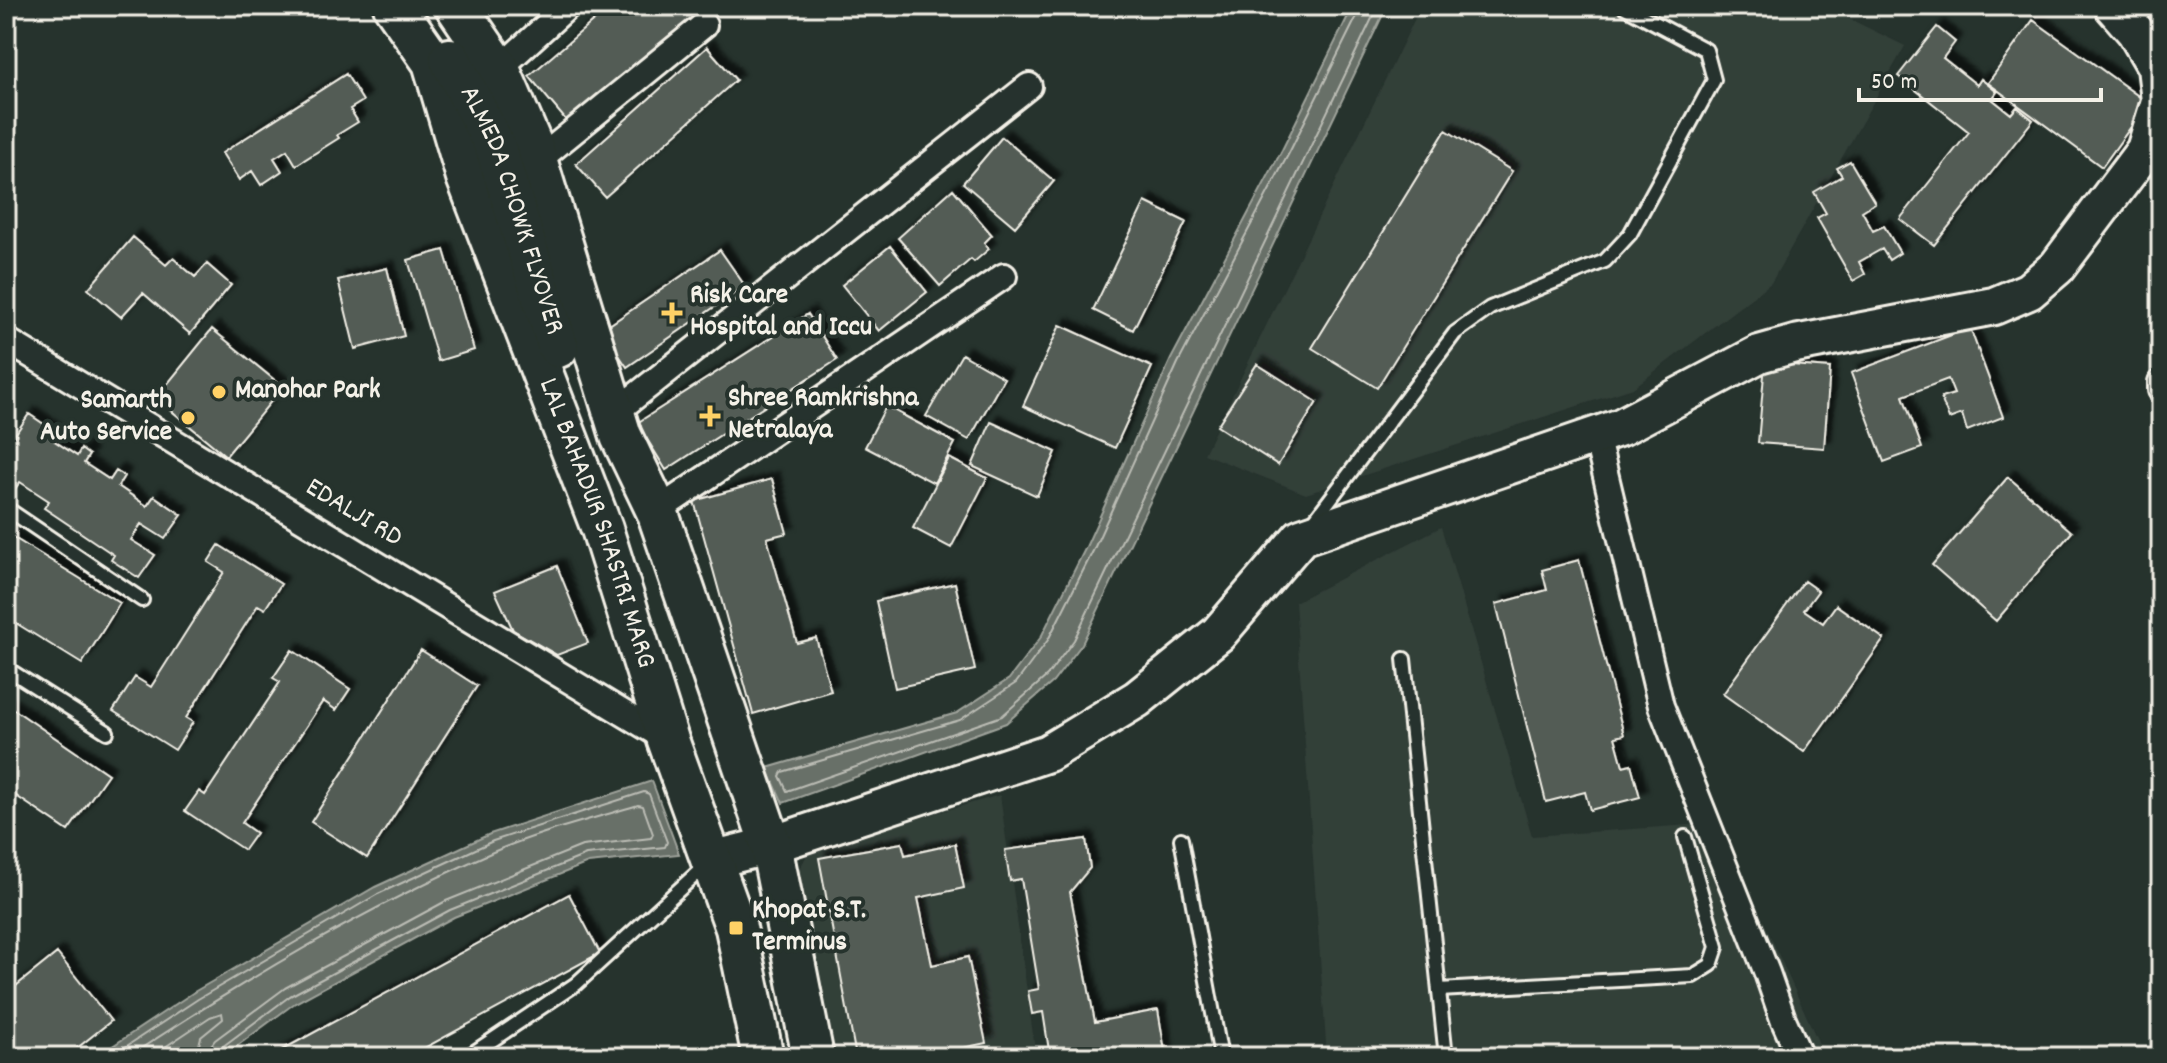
<svg xmlns="http://www.w3.org/2000/svg" width="2167" height="1063" font-family="Dekko,sans-serif">
<style>
.built{fill:#333f39}
.water{fill:#676f68;stroke:#9fa39b;stroke-width:2}
.lines{fill:none;stroke-linecap:round;stroke-linejoin:round}
.shore{stroke:#bcbdb5;stroke-width:2}
.building{fill:#525c55;stroke:#f4f1e8;stroke-width:2;filter:url(#shadow)}
.lane-casing{stroke:#f4f1e8;stroke-width:18}
.street-casing{stroke:#f4f1e8;stroke-width:30}
.secondary-casing{stroke:#f4f1e8;stroke-width:42}
.primary-casing{stroke:#f4f1e8;stroke-width:46}
.lane{stroke:#26332d;stroke-width:12}
.street{stroke:#26332d;stroke-width:24}
.secondary{stroke:#26332d;stroke-width:36}
.primary{stroke:#26332d;stroke-width:40}
.poi-dot{fill:#ffd166;stroke:#26332d;stroke-width:3}
.labels{text-anchor:middle;dominant-baseline:central;stroke-width:8;stroke-linejoin:round;paint-order:stroke}
.street-label{font-size:28px;fill:#f4f1e8;stroke:#26332d}
.poi-label{font-size:28px;font-weight:bold;fill:#f4f1e8;stroke:#26332d;text-anchor:start}
</style>
<defs>
<filter id="shadow"><feDropShadow dx="7" dy="-7" stdDeviation="2" flood-color="#0009"/></filter>
</defs>
<rect width="100%" height="100%" fill="#26332d"/>
<filter id="ink" filterUnits="userSpaceOnUse"><feTurbulence type="fractalNoise" baseFrequency=".0125" numOctaves="2"/><feDisplacementMap in="SourceGraphic" scale="16" xChannelSelector="R" yChannelSelector="G"/><feConvolveMatrix kernelMatrix="1 2 1 2 8 2 1 2 1" color-interpolation-filters="sRGB"/></filter>
<g filter="url(#ink)">
<path class="built" d="M 1421,6 L 1823,6 L 1905,46 L 1771,283 L 1633,388 L 1306,494 L 1204,454 Z
M 1441,527 L 1532,836 L 1719,823 L 1825,1057 L 1327,1057 L 1295,602 Z
M 1000,795 L 1036,1057 L 832,1057 L 798,872 L 810,849 Z"/>
<path class="water" d="M 1353,6 L 1387,6 L 1082,644 L 1053,682 L 1006,723 L 783,803 L 767,768 L 957,713 L 1009,679 L 1041,637 L 1086,547 L 1171,359 L 1282,150 Z
M 652,781 L 679,854 L 588,863 L 454,917 L 295,1003 L 222,1057 L 96,1057 L 194,992 L 375,887 L 490,834 Z"/>
<g class="lines">
<path class="shore" d="M 1360,6 L 1359,12 L 1289,153 L 1178,363 L 1093,551 L 1048,640 L 1016,683 L 960,720 L 782,772 L 780,776 L 787,791 L 1002,716 L 1047,676 L 1074,640 L 1378,6
M 110,1057 L 198,999 L 378,894 L 493,841 L 644,792 L 649,794 L 667,842 L 665,847 L 586,855 L 450,910 L 290,996 L 222,1047 L 218,1057
M 128,1057 C 245,980 365,908 493,852 C 539,832 590,820 638,805 L 643,806 L 653,834 L 651,838 L 582,846 L 446,901 L 285,988 L 215,1040 L 209,1048 L 208,1057
M 150,1057 L 210,1017 L 222,1013 L 223,1019 L 201,1037 L 196,1057"/>
</g>
<path class="building" d="M 611,6 L 709,6 L 570,125 L 529,76 Z
M 2033,20 L 2148,103 L 2102,167 L 1988,83 Z
M 1937,27 L 1955,42 L 1943,58 L 1977,85 L 1981,79 L 1997,92 L 1992,99 L 2011,114 L 2017,107 L 2033,120 L 1934,245 L 1900,219 L 1969,132 L 1898,76 Z
M 707,47 L 736,80 L 605,197 L 576,164 Z
M 346,74 L 363,101 L 350,109 L 358,122 L 337,135 L 339,138 L 296,165 L 287,150 L 274,158 L 282,171 L 261,185 L 252,171 L 239,180 L 222,153 Z
M 1446,130 L 1512,171 L 1377,388 L 1312,348 Z
M 1002,137 L 1054,181 L 1015,227 L 963,183 Z
M 1850,161 L 1875,203 L 1862,211 L 1873,231 L 1884,226 L 1900,253 L 1889,260 L 1882,249 L 1859,262 L 1865,274 L 1853,281 L 1817,218 L 1826,213 L 1814,192 L 1842,176 L 1837,168 Z
M 953,189 L 992,235 L 984,243 L 989,249 L 974,262 L 971,259 L 940,286 L 898,238 Z
M 1145,202 L 1186,222 L 1133,330 L 1093,310 Z
M 133,237 L 166,265 L 173,258 L 195,277 L 207,264 L 231,285 L 190,334 L 143,293 L 121,317 L 88,289 Z
M 890,246 L 927,292 L 879,331 L 842,285 Z
M 444,250 L 474,350 L 438,361 L 408,260 Z
M 720,250 L 745,286 L 627,367 L 602,330 Z
M 387,268 L 404,336 L 355,349 L 338,280 Z
M 808,314 L 837,360 L 666,470 L 637,423 Z
M 1060,325 L 1152,367 L 1115,448 L 1023,406 Z
M 1970,328 L 2003,417 L 1967,431 L 1962,414 L 1949,419 L 1941,398 L 1954,394 L 1948,379 L 1903,396 L 1922,448 L 1884,462 L 1851,373 Z
M 212,329 L 283,387 L 226,456 L 156,398 Z
M 962,354 L 1004,378 L 969,440 L 926,416 Z
M 1765,363 L 1830,368 L 1824,448 L 1758,443 Z
M 1257,364 L 1317,402 L 1278,465 L 1217,426 Z
M 886,406 L 955,443 L 934,483 L 865,447 Z
M 29,414 L 54,431 L 50,438 L 77,456 L 81,449 L 89,455 L 84,463 L 110,480 L 116,471 L 124,476 L 118,486 L 147,506 L 154,496 L 182,515 L 165,539 L 141,524 L 131,540 L 155,555 L 139,578 L 111,560 L 114,555 L 44,508 L 49,501 L 20,482 L 15,489 L 6,483 L 6,448 Z
M 991,422 L 1056,452 L 1037,496 L 972,466 Z
M 949,458 L 987,478 L 951,548 L 913,528 Z
M 2008,477 L 2072,532 L 1996,621 L 1932,565 Z
M 772,479 L 787,533 L 767,538 L 797,643 L 816,638 L 831,691 L 753,714 L 694,501 Z
M 6,533 L 120,603 L 82,664 L 6,617 Z
M 219,545 L 281,584 L 265,609 L 258,605 L 186,718 L 193,722 L 175,750 L 113,711 L 135,677 L 151,687 L 224,572 L 208,562 Z
M 1579,560 L 1624,735 L 1615,737 L 1623,766 L 1631,764 L 1640,797 L 1590,810 L 1585,792 L 1546,802 L 1496,604 L 1547,590 L 1542,570 Z
M 557,566 L 588,643 L 557,655 L 513,630 L 495,591 Z
M 1804,581 L 1818,591 L 1804,610 L 1823,623 L 1836,605 L 1884,639 L 1804,752 L 1723,694 Z
M 955,583 L 975,670 L 895,688 L 876,601 Z
M 292,650 L 350,689 L 336,710 L 323,701 L 242,823 L 256,833 L 244,850 L 185,811 L 199,791 L 205,795 L 280,682 L 273,678 Z
M 421,650 L 477,686 L 367,858 L 311,822 Z
M 6,704 L 108,774 L 68,831 L 6,789 Z
M 1086,839 L 1090,868 L 1070,892 L 1095,1022 L 1158,1010 L 1166,1057 L 1050,1057 L 1043,1012 L 1032,1014 L 1028,991 L 1039,989 L 1021,879 L 1010,881 L 1005,850 Z
M 902,843 L 905,855 L 955,844 L 964,888 L 918,898 L 932,965 L 968,957 L 986,1043 L 934,1054 L 934,1057 L 856,1057 L 819,858 Z
M 569,894 L 600,953 L 408,1057 L 269,1057 Z
M 57,953 L 111,1021 L 66,1057 L 6,1057 L 6,994 Z"/>
<g class="lines">
<defs>
<path id="lane" d="M 6,508 L 142,600
M 1313,522 L 1455,333 L 1490,308 L 1605,261 L 1630,234 L 1714,80 L 1706,50 L 1623,6
M 1404,659 L 1446,1057
M 6,668 L 107,732
M 1181,839 L 1221,1057
M 1439,990 L 1693,976 L 1711,965 L 1717,947 L 1685,837
M 467,1057 L 576,984 L 706,865"/>
<path id="street" d="M 499,69 L 568,6
M 536,162 L 704,25
M 6,340 L 668,740
M 2161,382 L 2161,390
M 614,413 L 1029,86
M 1596,435 L 1661,706 L 1767,973 L 1783,1019 L 1800,1057
M 657,511 L 1004,276"/>
<path id="secondary" d="M 711,860 L 771,845 L 1048,753 L 1137,699 L 1218,634 L 1301,537 L 1621,427 L 1759,354 L 1795,344 L 1994,306 L 2029,291 L 2057,267 L 2145,150 L 2160,101 L 2156,67 L 2135,31 L 2113,6"/>
<g id="primary">
<path id="s1" d="M 394,6 L 433,62 L 467,177 L 602,529 L 668,740 L 736,928 L 763,1057"/>
<path d="M 456,6 L 499,69 L 532,146 L 621,436 L 657,511 L 771,845 L 813,1057"/>
<path id="s2" d="M 450,59 L 495,146 L 558,347"/>
</g>
</defs>
<use href="#lane" class="lane-casing"/>
<use href="#street" class="street-casing"/>
<use href="#secondary" class="secondary-casing"/>
<use href="#primary" class="primary-casing"/>
<use href="#lane" class="lane"/>
<use href="#street" class="street"/>
<use href="#secondary" class="secondary"/>
<use href="#primary" class="primary"/>
</g>
</g>
<g class="poi-dot">
<path d="M668 301h8v8h8v8h-8v8h-8v-8h-8v-8h8z"/>
<circle cx="219" cy="392" r="8"/>
<path d="M706 404h8v8h8v8h-8v8h-8v-8h-8v-8h8z"/>
<circle cx="188" cy="418" r="8"/>
<rect x="728" y="920" width="16" height="16" rx="4"/>
</g>
<g class="labels">
<g class="street-label">
<text stroke="none"><textPath href="#s2" startOffset="164">ALMEDA CHOWK FLYOVER</textPath></text>
<text transform="translate(353 514) rotate(31)">EDALJI RD</text>
<text stroke="none"><textPath href="#s1" startOffset="558">LAL BAHADUR SHASTRI MARG</textPath></text>
</g>
<g class="poi-label">
<text x="690" y="297">Risk Care<tspan x="690" dy="32">Hospital and Iccu</tspan></text>
<text x="235" y="392">Manohar Park</text>
<text x="728" y="400">Shree Ramkrishna<tspan x="728" dy="32">Netralaya</tspan></text>
<text x="172" y="402" text-anchor="end">Samarth<tspan x="172" dy="32">Auto Service</tspan></text>
<text x="752" y="912">Khopat S.T.<tspan x="752" dy="32">Terminus</tspan></text>
</g>
</g>
<rect width="2167" height="1063" fill="none" stroke="#26332d" stroke-width="32"/>
<rect x="16" y="16" width="2135" height="1031" fill="none" stroke="#f4f1e8" stroke-width="3" filter="url(#ink)"/>
<path d="M1859 88v12h242v-12" fill="none" stroke="#f4f1e8" stroke-width="4"/>
<text x="1871" y="88" font-size="24" fill="#f4f1e8" stroke="#26332d" stroke-width="6" paint-order="stroke">50 m</text>
</svg>
